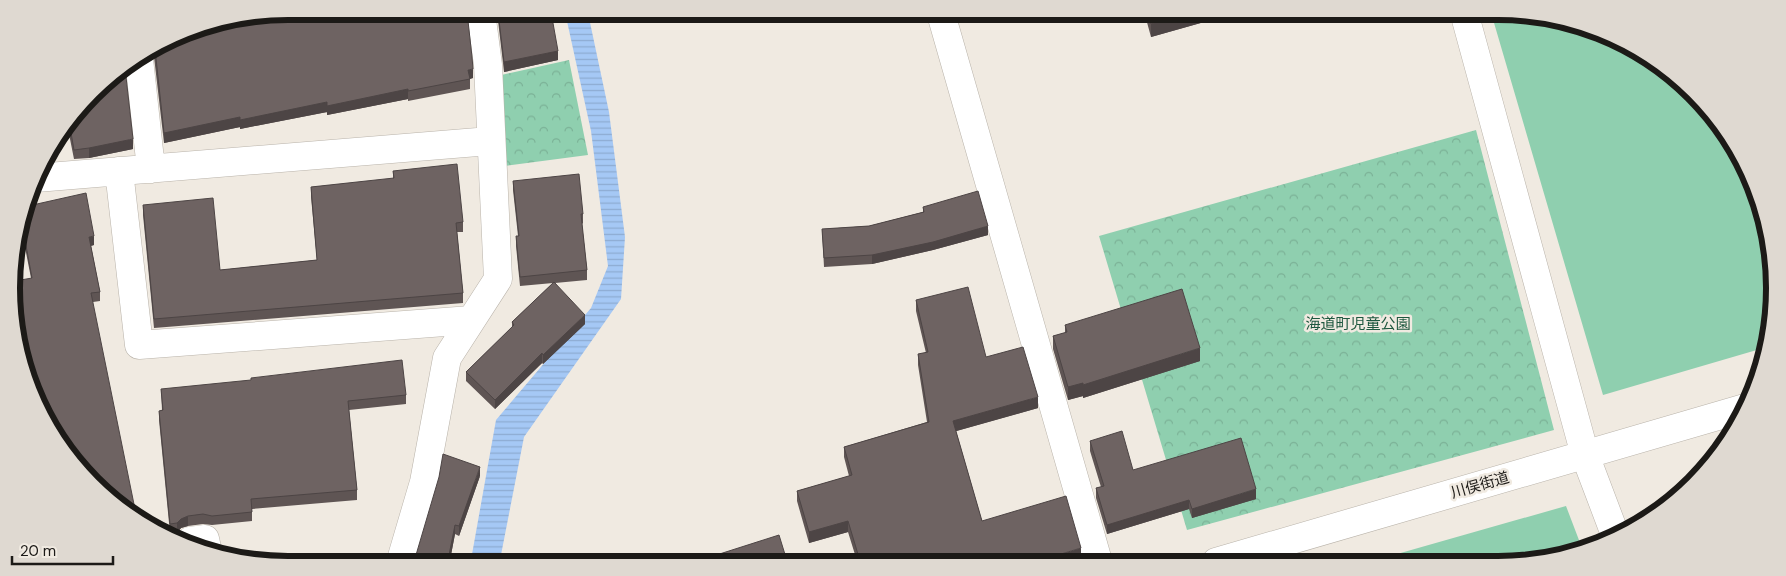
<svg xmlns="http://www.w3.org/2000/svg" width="1786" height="576" font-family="'DM Sans','Noto Sans JP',sans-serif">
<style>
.green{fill:#8fcfaf}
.forest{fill:url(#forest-crowns)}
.water{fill:url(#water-rules)}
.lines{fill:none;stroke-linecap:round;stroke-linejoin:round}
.minor-casing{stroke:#b9b3aa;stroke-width:29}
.secondary-casing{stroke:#b9b3aa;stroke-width:29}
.minor{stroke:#fff;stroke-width:28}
.secondary{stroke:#fff;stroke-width:28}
.wall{fill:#5f5554}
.shaded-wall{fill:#4d4545}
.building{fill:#6e6362;stroke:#4d4545}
.labels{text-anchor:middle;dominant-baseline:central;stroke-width:5;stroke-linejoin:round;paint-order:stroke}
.park-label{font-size:15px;fill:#1e583f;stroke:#f0eae1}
.street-label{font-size:15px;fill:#1c1a17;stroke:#f0eae1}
.rim{fill:none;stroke:#1c1a17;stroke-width:6}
</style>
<defs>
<pattern id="forest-crowns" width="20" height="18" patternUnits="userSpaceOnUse" patternTransform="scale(1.25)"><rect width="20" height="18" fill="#8fcfaf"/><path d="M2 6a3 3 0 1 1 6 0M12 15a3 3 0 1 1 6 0" fill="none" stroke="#7bb196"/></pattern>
<pattern id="water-rules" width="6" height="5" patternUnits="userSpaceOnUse" patternTransform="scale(1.25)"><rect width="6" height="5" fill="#a5c8f5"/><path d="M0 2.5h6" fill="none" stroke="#8dabd1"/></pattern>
</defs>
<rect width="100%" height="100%" fill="#f0eae1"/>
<path class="green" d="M 1492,16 L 1552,17 L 1652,58 L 1728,134 L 1769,234 L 1769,342 L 1767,347 L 1603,395 Z
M 1566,506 L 1582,548 L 1534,562 L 1369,562 Z"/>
<path class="forest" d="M 569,60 L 588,155 L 505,166 L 497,76 Z
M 1476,130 L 1554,430 L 1187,530 L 1099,236 Z"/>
<path class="water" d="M 565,12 L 588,13 L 609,112 L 625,237 L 621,299 L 524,437 L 500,560 L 471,560 L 496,420 L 591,308 L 608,266 L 591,131 Z"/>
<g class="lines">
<defs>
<path id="minor" d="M 941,14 L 1098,561
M 1465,16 L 1585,455 L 1616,537
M 139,59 L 151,169
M 119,171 L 139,345 L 471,320
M 36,178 L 490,141
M 190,541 L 205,539 L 207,548
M 401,560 L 424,482 L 447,358 L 498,279 L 488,65 L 481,12"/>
<path id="secondary" d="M 1216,562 L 1745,408"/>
</defs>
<use href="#minor" class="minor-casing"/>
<use href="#secondary" class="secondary-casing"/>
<use href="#minor" class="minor"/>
<use href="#secondary" class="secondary"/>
</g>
<path class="wall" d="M 497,12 L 551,12 L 558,60 L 504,72 Z
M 1145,15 L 1229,15 L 1151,37 Z
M 182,32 L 473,78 L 470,79 L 470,89 L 408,101 L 408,99 L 327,115 L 327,112 L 240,129 L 240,127 L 164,143 L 154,57 L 152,51 Z
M 105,80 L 133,149 L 89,158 L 74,159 L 68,129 Z
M 393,171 L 463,222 L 463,232 L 457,232 L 463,293 L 463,303 L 154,328 L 143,215 L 143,205 L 220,270 L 317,260 L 311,197 L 311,187 L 393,179 Z
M 513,181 L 583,214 L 583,223 L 582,224 L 587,270 L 587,280 L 555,283 L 585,324 L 543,364 L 542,363 L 495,409 L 466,381 L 466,372 L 512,327 L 512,322 L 553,283 L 520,286 L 516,246 L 516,236 L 518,236 L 513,190 Z
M 28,206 L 94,245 L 91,246 L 100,292 L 100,301 L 93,302 L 31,278 L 21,227 Z
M 923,207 L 988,235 L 933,250 L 872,264 L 824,267 L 822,229 L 869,226 L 923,212 Z
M 916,300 L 986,357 L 1038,408 L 956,431 L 982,521 L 1081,559 L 1072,561 L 857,561 L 848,532 L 809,543 L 797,501 L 797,491 L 849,476 L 844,457 L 844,447 L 927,422 L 918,365 L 918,354 L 926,353 L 916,311 Z
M 1065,325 L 1200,361 L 1083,398 L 1083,396 L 1068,400 L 1053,349 L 1053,336 L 1065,333 Z
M 161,389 L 406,395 L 406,404 L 349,410 L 357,490 L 357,500 L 252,509 L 252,521 L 212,525 L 203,524 L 188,526 L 181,528 L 177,533 L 170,533 L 159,420 L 159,411 L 162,410 Z
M 1090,441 L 1133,470 L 1256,499 L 1192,518 L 1189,509 L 1107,534 L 1096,498 L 1096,488 L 1101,487 L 1090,451 Z
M 480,476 L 459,536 L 455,534 L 450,560 L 413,560 Z"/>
<path class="shaded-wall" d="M 1184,15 L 1229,15 L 1151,37 L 1151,24 Z
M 558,51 L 558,60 L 504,72 L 504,62 Z
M 473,69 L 473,78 L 468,79 L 468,70 Z
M 408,89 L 408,99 L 327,115 L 327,106 Z
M 327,102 L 327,112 L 240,129 L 240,120 Z
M 240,117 L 240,127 L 164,143 L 164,133 Z
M 133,139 L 133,149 L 89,158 L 89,148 Z
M 988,226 L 988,235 L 933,250 L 872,264 L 872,255 Z
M 94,236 L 94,245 L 89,246 L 89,237 Z
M 585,315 L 585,324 L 543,364 L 543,355 Z
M 1200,348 L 1200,361 L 1083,398 L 1083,385 Z
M 542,353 L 542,363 L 495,409 L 495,400 Z
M 1083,383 L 1083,396 L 1068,400 L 1068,387 Z
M 1038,397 L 1038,408 L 953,432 L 953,421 Z
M 480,467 L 480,476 L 459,536 L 459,526 Z
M 1256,489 L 1256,499 L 1192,518 L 1192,509 Z
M 1189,500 L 1189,509 L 1107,534 L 1107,525 Z
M 188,516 L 188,526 L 181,528 L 177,533 L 177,523 L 181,519 Z
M 848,521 L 848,532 L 809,543 L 809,532 Z
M 455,525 L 455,534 L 450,560 L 448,560 Z
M 1081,548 L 1081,559 L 1072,561 L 1038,561 Z"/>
<path class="building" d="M 288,11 L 467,12 L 472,57 L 473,69 L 468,70 L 470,79 L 408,91 L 408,89 L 327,106 L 327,102 L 240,120 L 240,117 L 164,133 L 155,49 L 182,32 Z
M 498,12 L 551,12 L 558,51 L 504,62 Z
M 1149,15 L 1184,15 L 1151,24 Z
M 125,68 L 133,139 L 89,148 L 74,150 L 70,127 L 105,80 Z
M 457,164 L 463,222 L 456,223 L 463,293 L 154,319 L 143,205 L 213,198 L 220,270 L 317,260 L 311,187 L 394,178 L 393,171 Z
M 579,174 L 583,214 L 581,214 L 587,270 L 520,277 L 516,236 L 519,236 L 513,181 Z
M 978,191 L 988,226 L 933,242 L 872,255 L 824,258 L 822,229 L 869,226 L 924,212 L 923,207 Z
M 86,193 L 94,236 L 89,237 L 100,292 L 91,293 L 137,519 L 134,518 L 58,442 L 21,359 L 15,281 L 32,278 L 22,224 L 28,206 Z
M 554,282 L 585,315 L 543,355 L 542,353 L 495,400 L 466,372 L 514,325 L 512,322 Z
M 968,287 L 986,357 L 1023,347 L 1038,397 L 953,421 L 982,521 L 1066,496 L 1081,548 L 1038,561 L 860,561 L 848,521 L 809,532 L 797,491 L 852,475 L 844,447 L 929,422 L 918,354 L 928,352 L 916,300 Z
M 1182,289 L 1200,348 L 1083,385 L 1083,383 L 1068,387 L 1053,336 L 1067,332 L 1065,325 Z
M 402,360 L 406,395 L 348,401 L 357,490 L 251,499 L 252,512 L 212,516 L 203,514 L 188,516 L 181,519 L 177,523 L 170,524 L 159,411 L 163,410 L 161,389 L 251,380 L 251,378 Z
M 1122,431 L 1133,470 L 1241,438 L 1256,489 L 1192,509 L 1189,500 L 1107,525 L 1096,488 L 1104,486 L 1090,441 Z
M 443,454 L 480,467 L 459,526 L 455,525 L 448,560 L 413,560 L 416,555 L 439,477 Z
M 779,535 L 787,561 L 708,560 L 707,558 Z"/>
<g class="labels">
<g class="park-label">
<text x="1358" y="324">海道町児童公園</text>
</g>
<g class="street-label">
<text transform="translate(1480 485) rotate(-16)">川俣街道</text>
</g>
</g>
<path d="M0 0H1786V576H0ZM288 20H1498A268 268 0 0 1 1766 288V288A268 268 0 0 1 1498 556H288A268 268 0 0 1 20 288V288A268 268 0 0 1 288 20Z" fill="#dfd9d1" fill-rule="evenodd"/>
<path class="rim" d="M288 20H1498A268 268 0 0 1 1766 288V288A268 268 0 0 1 1498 556H288A268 268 0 0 1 20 288V288A268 268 0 0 1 288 20Z"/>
<path d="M12 556v8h101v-8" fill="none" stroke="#1c1a17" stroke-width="2.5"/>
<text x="20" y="556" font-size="15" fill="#1c1a17" stroke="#f0eae1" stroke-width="4" paint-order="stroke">20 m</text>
</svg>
